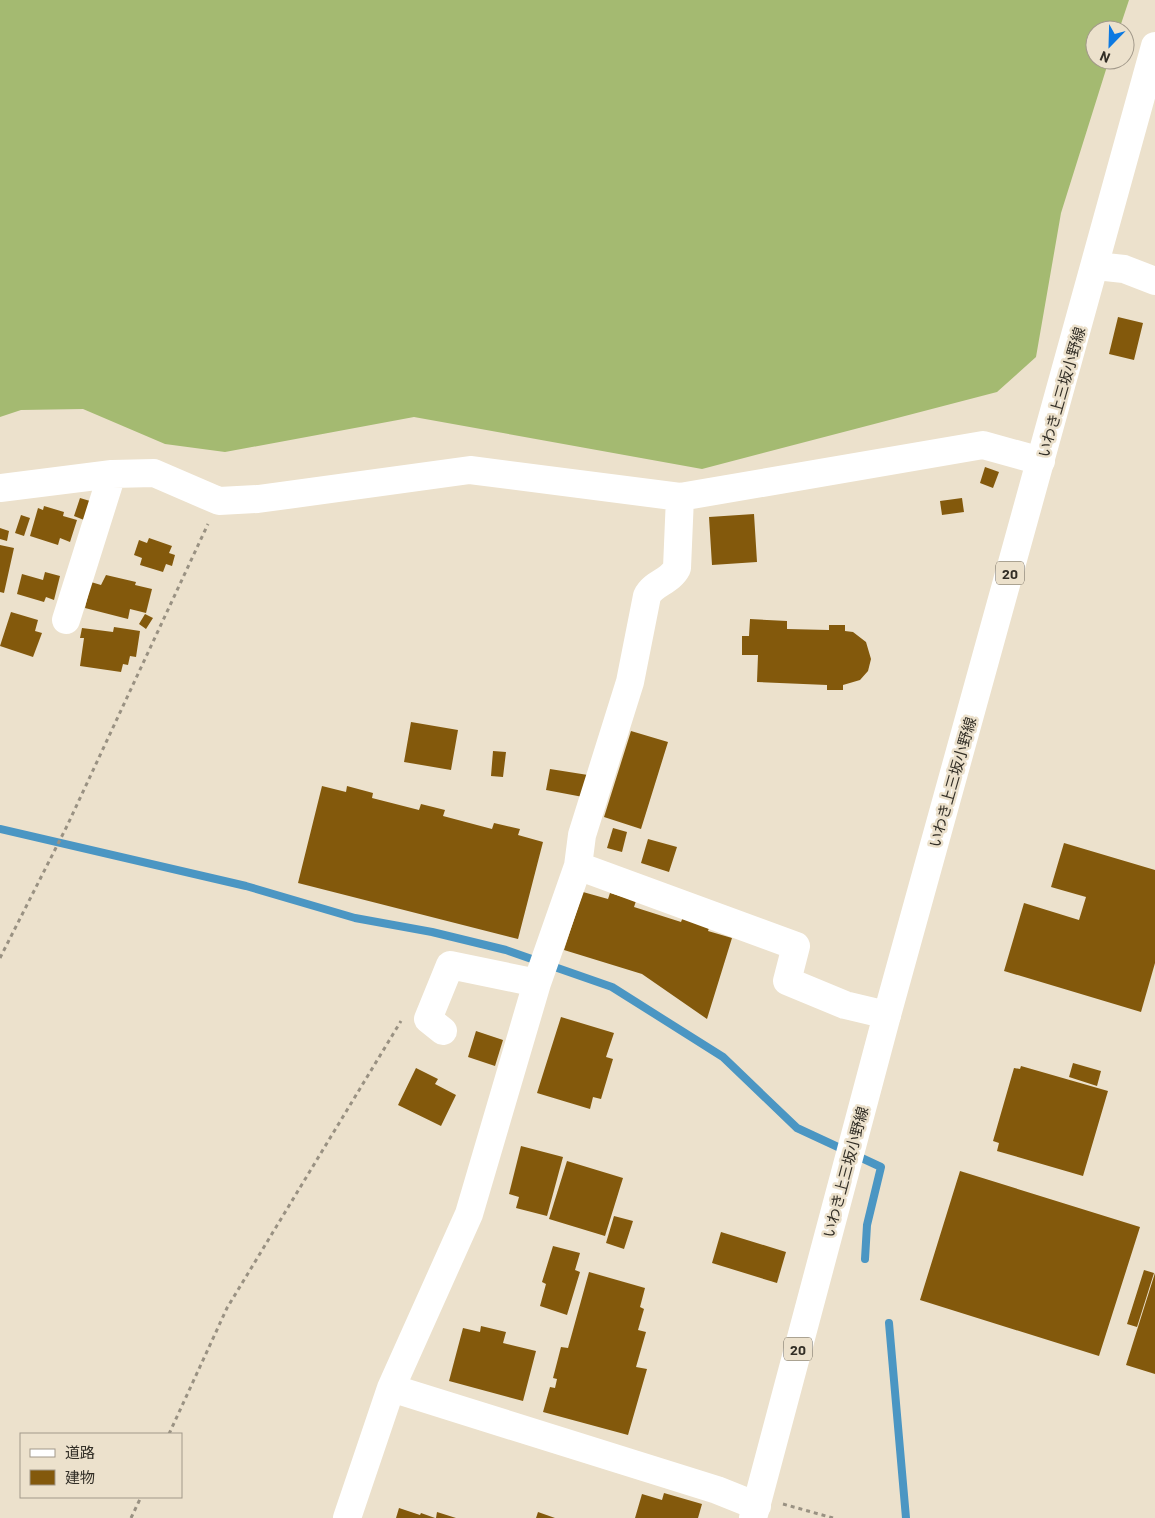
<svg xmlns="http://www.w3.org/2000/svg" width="1155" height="1518" font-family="Barlow,'Noto Sans JP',sans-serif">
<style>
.forest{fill:#a4ba71}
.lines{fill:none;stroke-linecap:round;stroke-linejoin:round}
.stream{stroke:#4b96c3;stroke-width:8}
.building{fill:#83590c}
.path{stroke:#999182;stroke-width:3;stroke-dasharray:4 4;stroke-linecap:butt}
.minor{stroke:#fff;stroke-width:28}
.major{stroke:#fff;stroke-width:28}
.labels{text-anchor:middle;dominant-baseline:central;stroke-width:5;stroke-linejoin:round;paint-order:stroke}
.shield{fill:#ece1cc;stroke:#6a6458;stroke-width:1}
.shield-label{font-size:14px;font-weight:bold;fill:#322e26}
.street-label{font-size:15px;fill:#322e26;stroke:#ece1cc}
</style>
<rect width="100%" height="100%" fill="#ece1cc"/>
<path class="forest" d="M 0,0 L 1129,0 L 1119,30 L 1095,30 L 1095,60 L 1109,60 L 1061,213 L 1036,357 L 997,392 L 702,469 L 414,417 L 225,452 L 165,444 L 83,409 L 21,410 L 0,417 Z"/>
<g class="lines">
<path class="stream" d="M 0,829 L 246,886 L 355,918 L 432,932 L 506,950 L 612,987 L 723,1057 L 797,1128 L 881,1167 L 867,1225 L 865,1259
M 889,1323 L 906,1518"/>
</g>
<path class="building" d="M 1118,317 L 1143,323 L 1134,360 L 1109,354 Z
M 985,467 L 999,472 L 993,488 L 980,483 Z
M 80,498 L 90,501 L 84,520 L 74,516 Z
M 962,498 L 964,512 L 942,515 L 940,501 Z
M 44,506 L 64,512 L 63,516 L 77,520 L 70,542 L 60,538 L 58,545 L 30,536 L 38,508 L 43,510 Z
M 754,514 L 757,562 L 712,565 L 709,517 Z
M 21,515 L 30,518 L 24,536 L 15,533 Z
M 0,528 L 9,531 L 7,541 L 0,539 Z
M 149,538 L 172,546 L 169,553 L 175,555 L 172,566 L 166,564 L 163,572 L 140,565 L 142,558 L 134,555 L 139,540 L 147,543 Z
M 0,545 L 14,548 L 4,593 L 0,592 Z
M 45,572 L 60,576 L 54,600 L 46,597 L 44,602 L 17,594 L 22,574 L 43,580 Z
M 106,575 L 136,582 L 135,585 L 152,589 L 146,613 L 130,609 L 128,619 L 85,608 L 91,582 L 101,585 Z
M 11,612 L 38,620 L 35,631 L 42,633 L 33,657 L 0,646 Z
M 145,614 L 153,618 L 146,629 L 139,624 Z
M 750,619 L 787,621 L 787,629 L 829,630 L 829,625 L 845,625 L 845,631 L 853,632 L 866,642 L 871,659 L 868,671 L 860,680 L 843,685 L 843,690 L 827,690 L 827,685 L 757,682 L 758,655 L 742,655 L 742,636 L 749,636 Z
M 114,627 L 140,631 L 136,657 L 130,656 L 128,665 L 123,664 L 121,672 L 80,666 L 84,638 L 80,638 L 82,628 L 113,632 Z
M 411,722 L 458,730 L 451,770 L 404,762 Z
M 631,731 L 668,742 L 641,829 L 604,817 Z
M 493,751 L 506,752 L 503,777 L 491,776 Z
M 550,769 L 588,775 L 583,797 L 546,790 Z
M 322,786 L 346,792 L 347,786 L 373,793 L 372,798 L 419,810 L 421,804 L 445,810 L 443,816 L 492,829 L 494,823 L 520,829 L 518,835 L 543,842 L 518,939 L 298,883 Z
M 613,828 L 627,832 L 622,852 L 607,848 Z
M 648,839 L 677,847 L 669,872 L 641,863 Z
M 1064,843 L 1155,870 L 1155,963 L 1141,1012 L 1004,971 L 1024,903 L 1079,920 L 1086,897 L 1051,887 Z
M 583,892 L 608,899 L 610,893 L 636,901 L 634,907 L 681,922 L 683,917 L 710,925 L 708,931 L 732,938 L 707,1019 L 642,974 L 564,950 Z
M 561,1017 L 614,1033 L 606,1057 L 613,1059 L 601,1099 L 593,1097 L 590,1109 L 537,1093 Z
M 476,1031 L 503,1040 L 495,1066 L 468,1057 Z
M 1073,1063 L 1101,1071 L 1097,1086 L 1069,1077 Z
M 1021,1066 L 1108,1091 L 1083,1176 L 997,1151 L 999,1143 L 993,1141 L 1014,1068 L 1020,1069 Z
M 416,1068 L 438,1079 L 435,1084 L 456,1095 L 441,1126 L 398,1105 Z
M 521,1146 L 563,1157 L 547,1216 L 516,1208 L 519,1197 L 509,1194 Z
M 567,1161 L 623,1178 L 605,1236 L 549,1219 Z
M 960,1171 L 1140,1227 L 1099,1356 L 920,1300 Z
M 614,1216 L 633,1221 L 624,1249 L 606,1243 Z
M 721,1232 L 786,1252 L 777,1283 L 712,1263 Z
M 553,1246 L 580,1253 L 575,1270 L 580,1272 L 567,1315 L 540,1306 L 546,1284 L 542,1282 Z
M 1144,1270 L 1154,1273 L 1137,1327 L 1127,1324 Z
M 589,1272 L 645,1288 L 640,1307 L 644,1309 L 638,1330 L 646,1332 L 636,1367 L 647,1369 L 628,1435 L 543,1412 L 550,1387 L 555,1388 L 557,1379 L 553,1378 L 561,1347 L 568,1348 Z
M 1155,1273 L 1155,1374 L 1126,1365 Z
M 481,1326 L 506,1332 L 503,1343 L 536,1351 L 523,1401 L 449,1381 L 463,1328 L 480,1332 Z
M 664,1493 L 702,1504 L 698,1518 L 635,1518 L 642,1494 L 662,1500 Z
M 399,1508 L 420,1515 L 421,1513 L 435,1518 L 396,1518 Z
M 437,1512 L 456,1518 L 436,1518 Z
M 538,1512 L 555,1518 L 536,1518 Z"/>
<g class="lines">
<path class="path" d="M 0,958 L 67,826 L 208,524
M 169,1434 L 227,1308 L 401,1021
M 783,1504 L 833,1518
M 131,1518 L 141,1497"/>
<path class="minor" d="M 1096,266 L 1124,269 L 1155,281
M 0,488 L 112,474 L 154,473 L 219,501 L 258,499 L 470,470 L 680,497 L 983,445 L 1041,461
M 66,620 L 112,474
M 578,866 L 796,946 L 787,981 L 845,1005 L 887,1015
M 443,1031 L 428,1019 L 450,965 L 537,983
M 391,1388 L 717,1490 L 757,1506
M 347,1518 L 391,1388 L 469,1214 L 537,983 L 578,866 L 582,835 L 630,682 L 647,596 C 653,583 670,582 677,568 L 680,497"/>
<path class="major" d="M 753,1518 L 887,1015 L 1155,46"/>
</g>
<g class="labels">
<g class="shield">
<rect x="996" y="561.5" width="28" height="23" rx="4"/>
<rect x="784" y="1337.5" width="28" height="23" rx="4"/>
</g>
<g class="shield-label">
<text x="1010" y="573">20</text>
<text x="798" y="1349">20</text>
</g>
<g class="street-label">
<text transform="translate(1061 392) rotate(-74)">いわき上三坂小野線</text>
<text transform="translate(952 782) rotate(-74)">いわき上三坂小野線</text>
<text transform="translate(845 1172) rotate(-75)">いわき上三坂小野線</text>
</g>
</g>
<rect x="20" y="1433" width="162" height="65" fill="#ece1cc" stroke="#a2998a"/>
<rect x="30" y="1449" width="25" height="8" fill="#ffffff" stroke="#a2998a"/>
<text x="65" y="1458" font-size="15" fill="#322e26">道路</text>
<rect x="30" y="1470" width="25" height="15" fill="#83590c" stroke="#a2998a"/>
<text x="65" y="1483" font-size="15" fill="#322e26">建物</text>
<g transform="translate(1110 45) rotate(203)"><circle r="24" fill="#ece1cc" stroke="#a2998a"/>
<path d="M0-4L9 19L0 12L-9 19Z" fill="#0c79e1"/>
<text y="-8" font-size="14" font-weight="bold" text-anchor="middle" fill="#322e26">N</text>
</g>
</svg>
